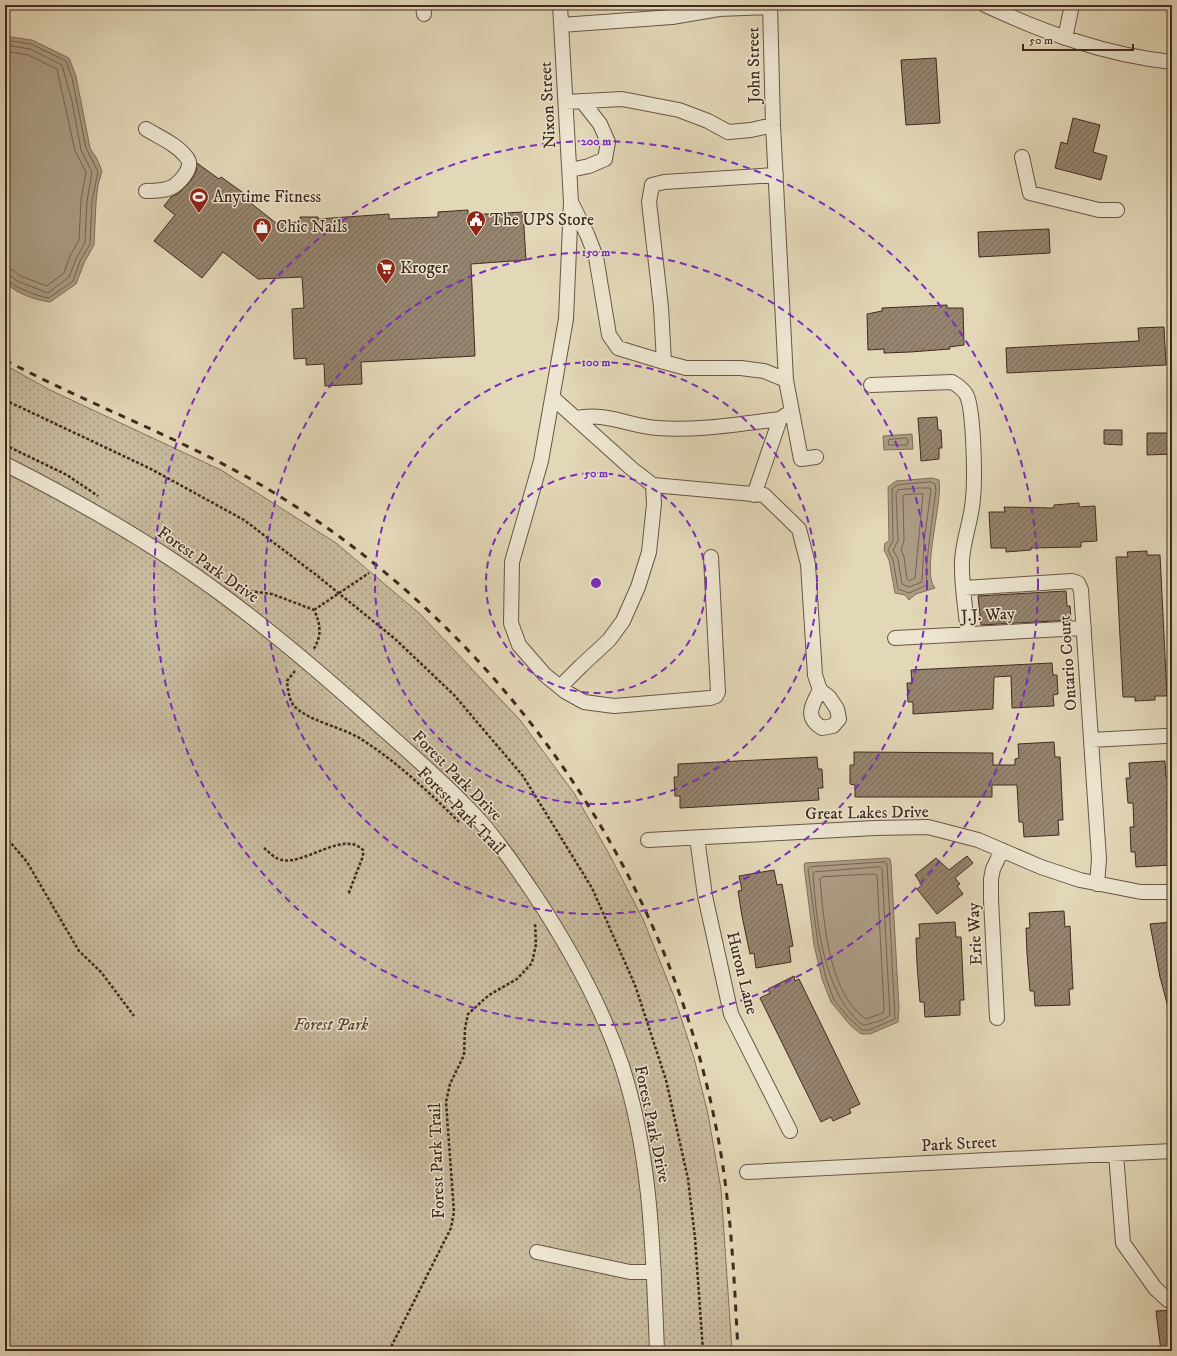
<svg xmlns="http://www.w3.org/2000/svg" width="1177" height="1356" font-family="'IM FELL DW Pica',serif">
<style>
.green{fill:url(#green-dots);stroke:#84725e}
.water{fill:#ab9c84;stroke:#816e5c}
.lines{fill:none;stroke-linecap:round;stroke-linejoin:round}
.shore{stroke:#766352;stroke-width:1}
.building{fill:url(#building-hatch);stroke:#412a20}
.minor-casing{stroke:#695546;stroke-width:16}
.path{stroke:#412a20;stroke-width:2.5;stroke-dasharray:3 2;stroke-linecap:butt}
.minor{stroke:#ece5d0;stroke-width:14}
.rail{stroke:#412a20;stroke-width:3;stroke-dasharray:7 7;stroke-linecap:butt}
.ring{fill:none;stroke:#7b2cbf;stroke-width:2;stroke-dasharray:7 5}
.labels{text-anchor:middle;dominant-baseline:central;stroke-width:3;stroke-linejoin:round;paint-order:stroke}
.street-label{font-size:17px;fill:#412a20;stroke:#ece5d0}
.poi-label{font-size:17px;fill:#412a20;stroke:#ece5d0;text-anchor:start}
.park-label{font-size:17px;font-style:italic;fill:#5c4739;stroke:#ece5d0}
.centre{fill:#7b2cbf;stroke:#ece5d0;stroke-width:2}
.ring-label{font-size:12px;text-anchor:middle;font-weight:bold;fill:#7b2cbf;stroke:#ece5d0;stroke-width:3;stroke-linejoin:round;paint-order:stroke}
</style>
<defs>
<pattern id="green-dots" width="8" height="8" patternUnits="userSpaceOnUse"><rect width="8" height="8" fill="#c7ba9d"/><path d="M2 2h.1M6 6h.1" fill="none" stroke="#a39780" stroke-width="1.8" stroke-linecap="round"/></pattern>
<pattern id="building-hatch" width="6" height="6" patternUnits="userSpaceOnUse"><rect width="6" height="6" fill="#95846f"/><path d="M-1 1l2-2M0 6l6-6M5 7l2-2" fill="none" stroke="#7b6c5b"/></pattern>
</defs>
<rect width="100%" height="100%" fill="#e2d7b7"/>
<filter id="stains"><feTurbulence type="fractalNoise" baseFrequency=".005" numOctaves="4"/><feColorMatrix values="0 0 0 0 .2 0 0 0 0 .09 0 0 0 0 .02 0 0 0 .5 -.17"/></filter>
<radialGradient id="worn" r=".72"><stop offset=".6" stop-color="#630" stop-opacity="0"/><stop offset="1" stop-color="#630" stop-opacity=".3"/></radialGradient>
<path class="green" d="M 5,365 L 50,390 L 221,470 L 336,543 L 420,614 L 520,720 L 574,793 L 608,852 L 643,919 L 675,999 L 694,1058 L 708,1114 L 721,1189 L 732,1351 L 5,1351 Z"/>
<path class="water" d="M 5,36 L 32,40 L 69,58 L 76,76 L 90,148 L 97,159 L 102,171 L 98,185 L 96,202 L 94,245 L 84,263 L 76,284 L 50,302 C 35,300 15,293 5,282 Z
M 912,434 L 913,449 L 884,450 L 883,436 Z
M 932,478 L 939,480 C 943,503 921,573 935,588 L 916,594 L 909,600 L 905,595 L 895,593 L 889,560 L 884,550 L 885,543 L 889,541 L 888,487 L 896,481 Z
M 887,858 L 890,859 L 891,864 L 899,1008 L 898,1022 L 870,1034 L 861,1034 L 851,1026 L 831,1002 L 822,979 L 814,945 L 804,866 L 805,863 Z"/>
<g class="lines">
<path class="shore" d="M 5,40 L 31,44 L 66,61 L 72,78 L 86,148 L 98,172 L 92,201 L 90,244 L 80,261 L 73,281 L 49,298 C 37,296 26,291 15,286 C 11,284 10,280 5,280
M 5,45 L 30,49 L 62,65 L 72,101 L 81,150 L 92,172 L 87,201 L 85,242 L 76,259 L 69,277 L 48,293 L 17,281 L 11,276 L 5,275
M 5,51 L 28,55 L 57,69 L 75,151 L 86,172 L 81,200 L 79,240 L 70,256 L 64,273 L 47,286 L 20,276 L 13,270 L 5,269
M 906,438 L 908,440 L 907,445 L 888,445 L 889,440 Z
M 931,482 L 935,484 L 936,490 L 929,543 L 926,572 L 927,585 L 909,593 L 898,589 L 893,560 L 888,550 L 893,541 L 892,489 L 897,485 Z
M 920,488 L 930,488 L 931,490 L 924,542 L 922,582 L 909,587 L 902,584 L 898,559 L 893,550 L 898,541 L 896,493 L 898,490 Z
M 923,494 L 915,578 L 909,581 L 907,579 L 904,557 L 901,550 L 904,541 L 903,497 L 904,495 Z
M 885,862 L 887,864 L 895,1019 L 869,1030 L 862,1030 L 848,1017 L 834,1000 L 826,978 L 818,944 L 808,869 L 810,867 Z
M 880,867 L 882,869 L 890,1015 L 883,1020 L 865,1025 C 860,1024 857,1020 853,1016 C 822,981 816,918 813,873 L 815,872 Z
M 874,874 L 877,875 L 884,1009 L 883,1013 L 866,1019 C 828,994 824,921 820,879 L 822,877 Z"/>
</g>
<path class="building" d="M 936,58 L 940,123 L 906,125 L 901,60 Z
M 1073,118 L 1100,125 L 1093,152 L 1107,156 L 1101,180 L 1055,168 L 1061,142 L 1067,144 Z
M 197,163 L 219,179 L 221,177 L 245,194 L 243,197 L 276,223 L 300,222 L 300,217 L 318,217 L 318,219 L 389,214 L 389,219 L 438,217 L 438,212 L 468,210 L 468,215 L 523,212 L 526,260 L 471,264 L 475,356 L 361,362 L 362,384 L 325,386 L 324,364 L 306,365 L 306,358 L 294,359 L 292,309 L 304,308 L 302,277 L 258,279 L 223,252 L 202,278 L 154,241 L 175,215 L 164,206 L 171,197 L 179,193 L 190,182 L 196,172 Z
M 1049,229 L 1050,253 L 979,257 L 978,232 Z
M 947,305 L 947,308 L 963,308 L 964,345 L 949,347 L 950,349 L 910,352 L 884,353 L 884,349 L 868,350 L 867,314 L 882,311 L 882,308 Z
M 1164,327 L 1166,365 L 1007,373 L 1006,348 L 1139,341 L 1138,328 Z
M 937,417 L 938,430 L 941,430 L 942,448 L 939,448 L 939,459 L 921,461 L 918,418 Z
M 1104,430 L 1122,430 L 1122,445 L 1104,444 Z
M 1147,433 L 1172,433 L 1172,454 L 1147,455 Z
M 1079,503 L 1079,507 L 1095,506 L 1097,541 L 1081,542 L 1081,547 L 1031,548 L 1031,550 L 1006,552 L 1006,548 L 991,548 L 989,512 L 1005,512 L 1004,507 L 1054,508 L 1054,505 Z
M 1147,551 L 1147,555 L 1160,555 L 1167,696 L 1155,696 L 1155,700 L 1135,701 L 1135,697 L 1123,697 L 1116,557 L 1128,557 L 1127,552 Z
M 1066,591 L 1067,606 L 1070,606 L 1071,620 L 981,625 L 978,596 Z
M 1052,663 L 1053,675 L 1057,675 L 1058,694 L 1053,695 L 1054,706 L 1012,708 L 1011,676 L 994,677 L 993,709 L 913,714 L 913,702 L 908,702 L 907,683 L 912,683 L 911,670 Z
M 1054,742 L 1055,757 L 1060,757 L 1063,820 L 1058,820 L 1059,835 L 1024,837 L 1023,822 L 1019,822 L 1017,785 L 992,785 L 992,797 L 855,797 L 855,785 L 850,784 L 850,765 L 854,765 L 854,752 L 993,753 L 993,765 L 1015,765 L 1015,759 L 1019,758 L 1018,744 Z
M 817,757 L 818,769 L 822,769 L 823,788 L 818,788 L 819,800 L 680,808 L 680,796 L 675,796 L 674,777 L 678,777 L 678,764 Z
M 1165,761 L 1166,777 L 1171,776 L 1172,800 L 1167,801 L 1168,825 L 1172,824 L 1171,865 L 1136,867 L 1135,852 L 1131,852 L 1130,827 L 1134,827 L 1133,803 L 1128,803 L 1126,778 L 1130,778 L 1129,763 Z
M 967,856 L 973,863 L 955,878 L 960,884 L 957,886 L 963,894 L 937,914 L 917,889 L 922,885 L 915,875 L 936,858 L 949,870 Z
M 774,870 L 777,885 L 782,884 L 793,946 L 789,947 L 791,962 L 756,968 L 754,953 L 750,954 L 742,916 L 738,891 L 742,890 L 739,876 Z
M 1064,911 L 1065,927 L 1070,926 L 1073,989 L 1069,989 L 1070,1005 L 1035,1006 L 1034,991 L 1030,991 L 1027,954 L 1026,928 L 1030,928 L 1029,913 Z
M 955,922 L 956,937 L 961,937 L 964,1000 L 960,1000 L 960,1015 L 925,1017 L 924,1002 L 920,1002 L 917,964 L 916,938 L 920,938 L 919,924 Z
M 1172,922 L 1172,1006 L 1168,1007 L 1160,977 L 1150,924 Z
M 794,976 L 795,981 L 799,979 L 860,1104 L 849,1109 L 851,1113 L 833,1121 L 831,1117 L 821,1122 L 760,998 L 770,993 L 768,989 Z
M 1172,1310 L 1172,1351 L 1161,1351 L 1156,1311 Z"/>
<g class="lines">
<defs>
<path id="minor" d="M 423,5 L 424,14
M 560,5 L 571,202 L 566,319 L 541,461 L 512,562 L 511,623 L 519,645 L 545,675 L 566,692 L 584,702 L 614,706 L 710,698 L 716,696 L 718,692 L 711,557
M 770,5 L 773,125 L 786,380 L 801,459 L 816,457
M 985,5 C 1045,33 1106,55 1172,62
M 561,25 L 672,17 L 719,9 L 770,7
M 1065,38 L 1072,5
M 566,102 L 622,99 L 679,110 L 708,121 L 728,132 L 751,130 L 773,125
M 146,129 C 159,137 178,145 187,158 C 194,167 181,181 174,186 C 166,191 155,191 146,191
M 1022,157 L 1030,193 L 1099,210 L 1117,210
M 570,170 L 589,166 L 605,159 L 608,142 L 600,124 L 582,101
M 776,175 L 664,182 L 652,185 L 649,202 L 661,307 L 664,362 L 686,368 L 741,368 L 764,371 L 786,380
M 572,204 L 587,234 L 596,257 L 609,335 L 618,348 L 664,362
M 871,385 L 952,382 C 957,385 963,389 966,394 C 974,407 975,480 973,498 C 972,519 963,539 962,561 C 961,585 966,610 968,634
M 553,398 L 632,469 L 653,485 L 654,504 L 649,552 L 638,587 L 623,621 L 609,640 L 581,666 L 560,687
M 576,418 C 608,412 628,426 657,428 C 698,431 739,424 780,419 L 792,411
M 5,464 C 80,502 154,544 221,594 C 270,630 317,670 362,710 C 397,742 433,772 466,806 C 492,832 513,863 534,894 C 570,948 601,1004 622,1066 C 652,1158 653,1255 657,1351
M 653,485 L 764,495 L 799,529 L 808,564 L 815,675 L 820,690 L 829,697 L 837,709 L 839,719 L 833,726 L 822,728 C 804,717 812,705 820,690
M 754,495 L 780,419
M 964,588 L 1072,581 L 1078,583 L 1081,590 L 1099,859 L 1097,884
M 895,638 L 1084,628
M 1091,740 L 1165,736
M 697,838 L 705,896 L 731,1014 L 790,1131
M 648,840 L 875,828 L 928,827 L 978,840 L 1041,867 L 1080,880 L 1141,892 L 1172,892
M 997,1018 L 991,900 L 991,879 L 993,869 L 1002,850
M 1116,1154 L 1123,1243 L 1155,1288 L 1168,1300 L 1172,1301
M 747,1172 L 1172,1151
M 537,1252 L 630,1272 L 654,1272"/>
</defs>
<use href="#minor" class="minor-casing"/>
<path class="path" d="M 5,400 L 151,469 L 244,520 L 315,574 L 394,638 L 454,695 L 523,776 L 592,888 L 635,985 L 666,1080 L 688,1179 L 695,1238 L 703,1351
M 5,445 L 67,475 L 98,496
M 240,590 L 272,594 L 314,610 C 321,624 322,637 313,650
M 314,610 L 369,573
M 295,671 L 287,681 C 288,690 289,701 295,707 C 311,722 342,727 361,739 C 397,762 429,792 459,822
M 5,836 L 27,862 L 79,951 L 101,972 L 134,1016
M 264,848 C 269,852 275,859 282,860 C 305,865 344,830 363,850 L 363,856 L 348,895
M 389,1351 L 451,1228 L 454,1212 L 446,1102 L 450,1084 L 464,1055 L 465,1028 L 468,1014 L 489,995 L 517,979 L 532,963 L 536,944 L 535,923"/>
<use href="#minor" class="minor"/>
<path class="rail" d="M 5,360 C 97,409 196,443 284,499 C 505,638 666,870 716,1127 C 731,1201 734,1276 738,1351"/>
</g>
<g class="ring">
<circle cx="596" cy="583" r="110"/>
<circle cx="596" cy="583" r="221"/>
<circle cx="596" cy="583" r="331"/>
<circle cx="596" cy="583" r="442"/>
</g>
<defs>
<symbol id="stadium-pin" viewBox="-11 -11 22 30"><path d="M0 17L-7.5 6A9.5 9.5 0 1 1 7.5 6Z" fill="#8f2418" stroke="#ece5d0"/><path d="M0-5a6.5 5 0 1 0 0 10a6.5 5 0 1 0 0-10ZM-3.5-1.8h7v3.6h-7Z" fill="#fff"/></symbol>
<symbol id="civic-pin" viewBox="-11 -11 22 30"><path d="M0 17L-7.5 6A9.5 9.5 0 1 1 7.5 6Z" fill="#8f2418" stroke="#ece5d0"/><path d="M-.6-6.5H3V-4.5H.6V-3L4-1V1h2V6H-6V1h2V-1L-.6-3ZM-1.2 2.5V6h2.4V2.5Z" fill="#fff"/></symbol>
<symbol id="shop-pin" viewBox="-11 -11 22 30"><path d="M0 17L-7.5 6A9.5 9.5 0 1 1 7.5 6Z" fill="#8f2418" stroke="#ece5d0"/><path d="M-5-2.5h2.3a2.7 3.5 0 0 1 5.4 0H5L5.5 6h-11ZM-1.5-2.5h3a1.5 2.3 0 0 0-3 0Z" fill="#fff"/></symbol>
<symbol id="supermarket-pin" viewBox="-11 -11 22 30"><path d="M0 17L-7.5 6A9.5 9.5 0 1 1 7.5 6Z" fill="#8f2418" stroke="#ece5d0"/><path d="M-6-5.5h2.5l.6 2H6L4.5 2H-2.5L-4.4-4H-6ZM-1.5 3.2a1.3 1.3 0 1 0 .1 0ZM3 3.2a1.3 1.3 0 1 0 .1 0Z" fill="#fff"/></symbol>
</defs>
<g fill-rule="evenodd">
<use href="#stadium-pin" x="188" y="186" width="22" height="30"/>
<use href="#civic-pin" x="465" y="209" width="22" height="30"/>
<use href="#shop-pin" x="251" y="216" width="22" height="30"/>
<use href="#supermarket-pin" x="375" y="257" width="22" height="30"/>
</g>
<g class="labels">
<g class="street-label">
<text transform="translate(754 65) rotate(-91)">John Street</text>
<text transform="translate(548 105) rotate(-93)">Nixon Street</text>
<text transform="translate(208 565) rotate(35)">Forest Park Drive</text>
<text transform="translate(988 615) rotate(-3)">J.J. Way</text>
<text transform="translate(1068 663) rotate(-94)">Ontario Court</text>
<text transform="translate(457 776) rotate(45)">Forest Park Drive</text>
<text transform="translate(461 811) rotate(45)">Forest Park Trail</text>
<text transform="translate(867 813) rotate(-1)">Great Lakes Drive</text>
<text transform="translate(975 934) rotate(-93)">Erie Way</text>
<text transform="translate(742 973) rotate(76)">Huron Lane</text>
<text transform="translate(652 1124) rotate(78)">Forest Park Drive</text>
<text transform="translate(959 1144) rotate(-3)">Park Street</text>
<text transform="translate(437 1161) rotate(-92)">Forest Park Trail</text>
</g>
<g class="poi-label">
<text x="213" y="197">Anytime Fitness</text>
<text x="490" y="220">The UPS Store</text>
<text x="276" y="227">Chic Nails</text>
<text x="400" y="268">Kroger</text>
</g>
<g class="park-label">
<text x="331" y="1025">Forest Park</text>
</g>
</g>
<circle cx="596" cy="583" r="6" class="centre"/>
<g class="ring-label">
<text x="596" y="145">200 m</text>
<text x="596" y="256">150 m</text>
<text x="596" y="366">100 m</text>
<text x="596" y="477">50 m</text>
</g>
<rect width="1177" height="1356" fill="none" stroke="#e2d7b7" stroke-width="20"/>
<rect x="6" y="6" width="1165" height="1344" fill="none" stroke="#412a20" stroke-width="2"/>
<rect x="10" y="10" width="1157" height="1336" fill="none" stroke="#412a20"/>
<path d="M1023 44v6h110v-6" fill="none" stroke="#412a20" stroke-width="2"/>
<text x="1029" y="44" font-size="12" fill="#412a20" stroke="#ece5d0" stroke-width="3" paint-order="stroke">50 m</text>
<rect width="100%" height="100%" filter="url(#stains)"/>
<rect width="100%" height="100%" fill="url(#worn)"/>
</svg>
